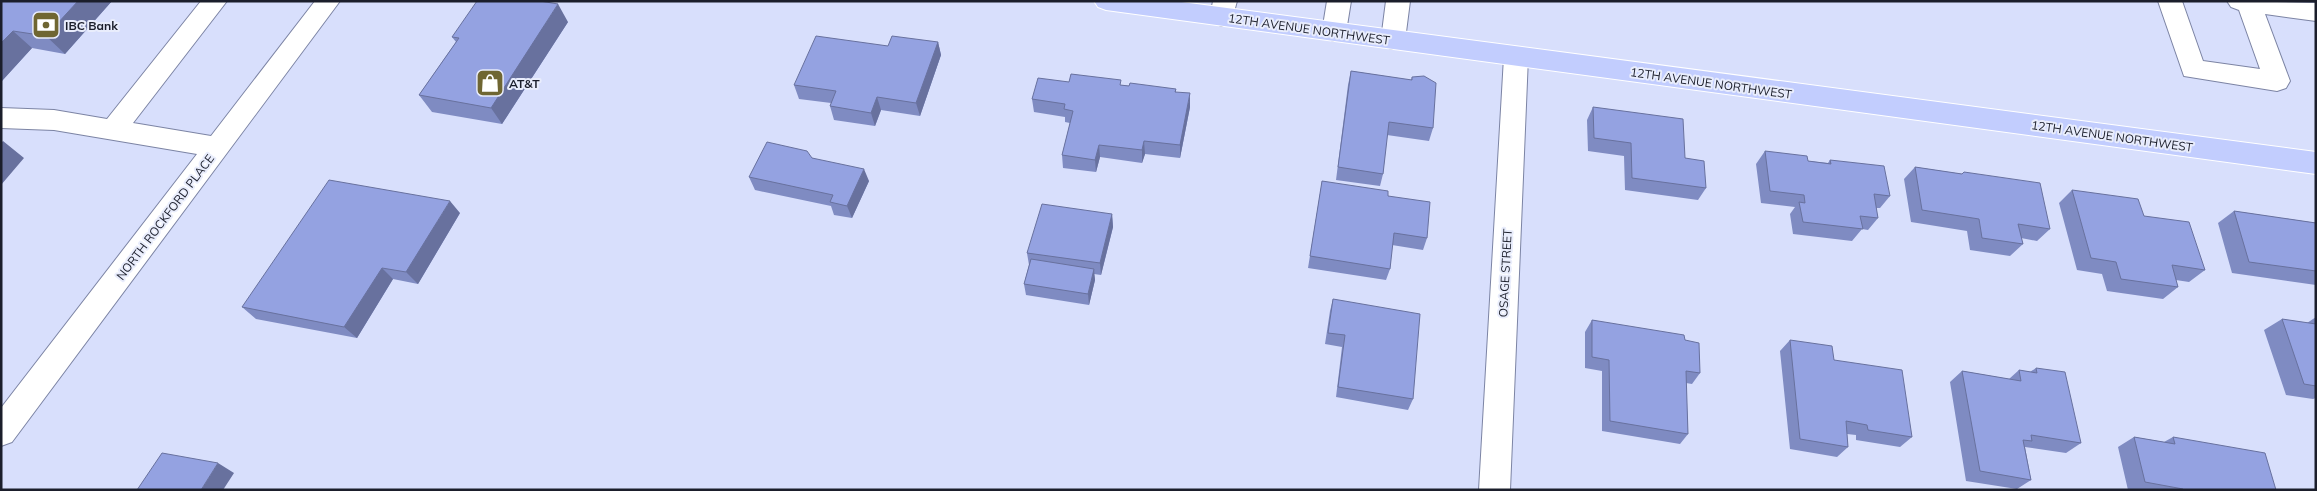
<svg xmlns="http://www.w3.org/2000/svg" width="2317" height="491" font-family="Mulish,sans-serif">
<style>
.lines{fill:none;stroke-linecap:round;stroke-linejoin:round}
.minor-casing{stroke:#7c84a4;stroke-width:2}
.major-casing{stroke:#fff;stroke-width:2}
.minor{fill:#fff;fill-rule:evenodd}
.major{fill:#c2cdfe;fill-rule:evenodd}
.wall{fill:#7f8bc2}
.shaded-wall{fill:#68719e}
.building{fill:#94a2e1;stroke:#68719e}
.labels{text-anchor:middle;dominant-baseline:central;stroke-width:4;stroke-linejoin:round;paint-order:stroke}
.poi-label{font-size:12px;font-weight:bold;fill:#1b1e2b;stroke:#e9edfc;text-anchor:start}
.street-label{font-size:12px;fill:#1b1e2b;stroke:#e9edfc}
</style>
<rect width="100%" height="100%" fill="#d8dffc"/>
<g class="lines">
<defs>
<path id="minor" d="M 201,1 L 227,1 L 133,123 L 211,136 L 315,1 L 340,1 L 12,442 L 1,446 L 1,408 L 197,154 L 54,130 L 1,128 L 1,108 L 54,110 L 107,119 Z
M 1213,1 L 1237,1 L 1231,23 L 1222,26 L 1213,23 L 1210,17 Z
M 1327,1 L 1351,1 L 1346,32 L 1343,38 L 1334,41 L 1325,38 L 1322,32 Z
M 1386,1 L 1410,1 L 1405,40 L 1402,47 L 1393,49 L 1384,47 L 1381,40 Z
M 2158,1 L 2182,1 L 2203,61 L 2260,69 L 2239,10 L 2231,7 L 2227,1 L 2316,3 L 2316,21 L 2265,14 L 2290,81 L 2286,88 L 2277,91 L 2184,76 Z
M 1516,48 L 1525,50 L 1528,57 L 1510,490 L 1479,490 L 1504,57 L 1507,50 Z"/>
<path id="major" d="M 1094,1 L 1174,1 L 2316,152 L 2316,174 L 1106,10 L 1098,7 Z"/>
</defs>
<use href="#minor" class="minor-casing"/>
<use href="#major" class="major-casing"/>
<use href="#minor" class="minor"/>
<use href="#major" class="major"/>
</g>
<path class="wall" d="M 1,1 L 112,1 L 65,54 L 32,48 L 1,82 Z
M 568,22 L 502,124 L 432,112 L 419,95 L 456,42 L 452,37 Z
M 938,42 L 941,55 L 920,116 L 881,110 L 875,126 L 834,120 L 830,106 L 831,103 L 799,99 L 794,85 L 888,46 Z
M 1351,71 L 1411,80 L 1412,77 L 1433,128 L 1429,141 L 1387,135 L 1383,174 L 1380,186 L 1336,180 L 1348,85 Z
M 1069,82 L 1176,89 L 1176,92 L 1190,107 L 1180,158 L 1145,154 L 1142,163 L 1100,157 L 1096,172 L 1063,168 L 1062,155 L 1070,123 L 1065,122 L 1065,117 L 1034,112 L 1032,99 Z
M 1593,107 L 1685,158 L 1706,188 L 1698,200 L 1625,190 L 1624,156 L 1588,151 L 1587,120 Z
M 1765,151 L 1808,161 L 1828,163 L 1830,160 L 1890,196 L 1880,208 L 1876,208 L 1878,218 L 1868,230 L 1862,229 L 1852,241 L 1793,234 L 1790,214 L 1795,207 L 1761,203 L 1756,164 Z
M 812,158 L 869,181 L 852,218 L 834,215 L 831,206 L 755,190 L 749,177 Z
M 1915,167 L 1962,174 L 1964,172 L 2050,229 L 2037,241 L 2021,238 L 2023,244 L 2010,256 L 1970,250 L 1967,231 L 1911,222 L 1904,179 Z
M 1322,181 L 1388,196 L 1427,238 L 1423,250 L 1392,245 L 1390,269 L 1386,280 L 1308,268 Z
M 2072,190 L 2144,216 L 2205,270 L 2189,282 L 2176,280 L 2178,287 L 2163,299 L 2107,291 L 2102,274 L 2077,270 L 2059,203 Z
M 2234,211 L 2316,223 L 2316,285 L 2232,273 L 2218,223 Z
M 460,213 L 418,284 L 393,279 L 357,338 L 256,319 L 242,307 Z
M 1112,214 L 1113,227 L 1101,275 L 1094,274 L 1095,280 L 1089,305 L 1026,295 L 1024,284 L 1029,265 L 1027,253 Z
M 1333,299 L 1413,399 L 1408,410 L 1336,397 L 1342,347 L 1325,344 L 1330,311 Z
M 2316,317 L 2316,398 L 2313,399 L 2286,395 L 2264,330 L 2282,319 L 2307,323 Z
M 1592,320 L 1685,340 L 1700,373 L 1692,384 L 1686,383 L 1688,434 L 1680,444 L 1602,431 L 1602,371 L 1585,368 L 1585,332 Z
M 1790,340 L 1834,360 L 1912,437 L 1900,447 L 1856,440 L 1856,435 L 1847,434 L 1848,447 L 1837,457 L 1790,449 L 1780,351 Z
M 2036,368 L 2081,443 L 2066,453 L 2025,447 L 2031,480 L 2017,489 L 1966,481 L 1950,382 L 1962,371 L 2009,379 L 2019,370 L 2030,372 Z
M 2134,437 L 2164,442 L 2173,437 L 2276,490 L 2128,490 L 2118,447 Z"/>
<path class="shaded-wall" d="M 78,1 L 112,1 L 65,54 L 46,36 Z
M 558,4 L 568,22 L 502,124 L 491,108 Z
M 13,31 L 32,48 L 1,82 L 1,43 Z
M 938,42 L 941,55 L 920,116 L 916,103 Z
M 1190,93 L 1190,107 L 1180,158 L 1180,145 Z
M 877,97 L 881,110 L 875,126 L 871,113 Z
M 3,141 L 24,158 L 1,185 L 1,143 Z
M 1144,141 L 1145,154 L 1142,163 L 1142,150 Z
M 1099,145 L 1100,157 L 1096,172 L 1095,160 Z
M 864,169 L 869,181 L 852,218 L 847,206 Z
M 450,201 L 460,213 L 418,284 L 406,272 Z
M 1112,214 L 1113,227 L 1101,275 L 1100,263 Z
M 382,268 L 393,279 L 357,338 L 344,327 Z
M 1094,269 L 1095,280 L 1089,305 L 1088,294 Z
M 218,463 L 234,473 L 223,490 L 201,490 Z"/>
<path class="building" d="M 1,1 L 78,1 L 46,36 L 13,31 L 1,43 Z
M 477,1 L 540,1 L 558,4 L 491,108 L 419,95 L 459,38 L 452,37 Z
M 816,36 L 888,46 L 892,36 L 938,42 L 916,103 L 877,97 L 871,113 L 830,106 L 836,91 L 794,85 Z
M 1351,71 L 1412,80 L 1412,77 L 1424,76 L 1436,83 L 1433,128 L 1389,122 L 1383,174 L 1338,167 Z
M 1071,74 L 1121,80 L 1120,85 L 1129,86 L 1130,83 L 1176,89 L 1175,92 L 1190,93 L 1180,145 L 1144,141 L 1142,150 L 1099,145 L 1095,160 L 1062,155 L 1073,111 L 1064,109 L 1065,104 L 1032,99 L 1038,78 L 1069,82 Z
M 1593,107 L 1683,119 L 1685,158 L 1704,161 L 1706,188 L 1632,178 L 1631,143 L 1594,138 Z
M 767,142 L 807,151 L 812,158 L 864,169 L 847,206 L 830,202 L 833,195 L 749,177 Z
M 1765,151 L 1807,156 L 1808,161 L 1831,164 L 1830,160 L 1884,166 L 1890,196 L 1874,194 L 1878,218 L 1860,216 L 1863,229 L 1803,222 L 1799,202 L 1805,203 L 1804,195 L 1770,191 Z
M 1915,167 L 1962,174 L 1964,172 L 2040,183 L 2050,229 L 2018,224 L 2023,244 L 1982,238 L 1979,219 L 1922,210 Z
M 329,180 L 450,201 L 406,272 L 382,268 L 344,327 L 242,307 Z
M 1322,181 L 1388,191 L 1388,196 L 1430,202 L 1427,238 L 1394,233 L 1390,269 L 1310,256 Z
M 2072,190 L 2138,199 L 2144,216 L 2189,222 L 2205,270 L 2172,265 L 2178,287 L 2121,279 L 2116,262 L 2091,258 Z
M 1042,204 L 1112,214 L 1100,263 L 1027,253 Z
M 2234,211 L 2316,223 L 2316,271 L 2249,262 Z
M 1031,259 L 1094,269 L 1088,294 L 1024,284 Z
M 1333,299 L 1420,314 L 1413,399 L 1338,387 L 1345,335 L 1328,333 Z
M 2282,319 L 2316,324 L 2316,386 L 2304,384 Z
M 1592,320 L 1684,335 L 1685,340 L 1699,343 L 1700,373 L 1686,371 L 1688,434 L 1610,421 L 1609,360 L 1592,357 Z
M 1790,340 L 1832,346 L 1834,360 L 1902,370 L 1912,437 L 1868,430 L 1867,425 L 1846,421 L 1848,447 L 1800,439 Z
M 2036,368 L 2065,372 L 2081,443 L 2031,435 L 2032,441 L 2023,440 L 2031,480 L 1980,471 L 1962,371 L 2021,381 L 2019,370 L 2037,373 Z
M 2134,437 L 2175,444 L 2173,437 L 2265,453 L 2276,490 L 2183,490 L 2183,489 L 2145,482 Z
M 162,453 L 218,463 L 201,490 L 137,490 Z"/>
<defs>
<symbol id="bank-square" viewBox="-11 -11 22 22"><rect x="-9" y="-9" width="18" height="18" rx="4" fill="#6f6632" stroke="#e9edfc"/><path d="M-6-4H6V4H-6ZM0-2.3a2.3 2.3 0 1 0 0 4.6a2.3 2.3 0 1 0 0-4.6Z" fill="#fff"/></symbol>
<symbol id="shop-square" viewBox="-11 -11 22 22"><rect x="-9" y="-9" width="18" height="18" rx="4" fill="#6f6632" stroke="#e9edfc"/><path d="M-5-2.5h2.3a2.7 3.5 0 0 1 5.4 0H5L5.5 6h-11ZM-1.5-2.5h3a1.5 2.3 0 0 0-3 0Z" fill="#fff"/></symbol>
</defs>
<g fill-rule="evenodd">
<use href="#bank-square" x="30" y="9" width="32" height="32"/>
<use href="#shop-square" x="474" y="67" width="32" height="32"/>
</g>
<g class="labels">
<g class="poi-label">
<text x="65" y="25">IBC Bank</text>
<text x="509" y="83">AT&amp;T</text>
</g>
<g class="street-label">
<text transform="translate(1309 29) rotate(8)">12TH AVENUE NORTHWEST</text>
<text transform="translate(1711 83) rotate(8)">12TH AVENUE NORTHWEST</text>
<text transform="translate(2112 136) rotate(8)">12TH AVENUE NORTHWEST</text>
<text transform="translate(165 217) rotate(-53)">NORTH ROCKFORD PLACE</text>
<text transform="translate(1505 273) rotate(-87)">OSAGE STREET</text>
</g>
</g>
<rect width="2317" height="491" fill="none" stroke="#1b1e2b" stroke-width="5"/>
</svg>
